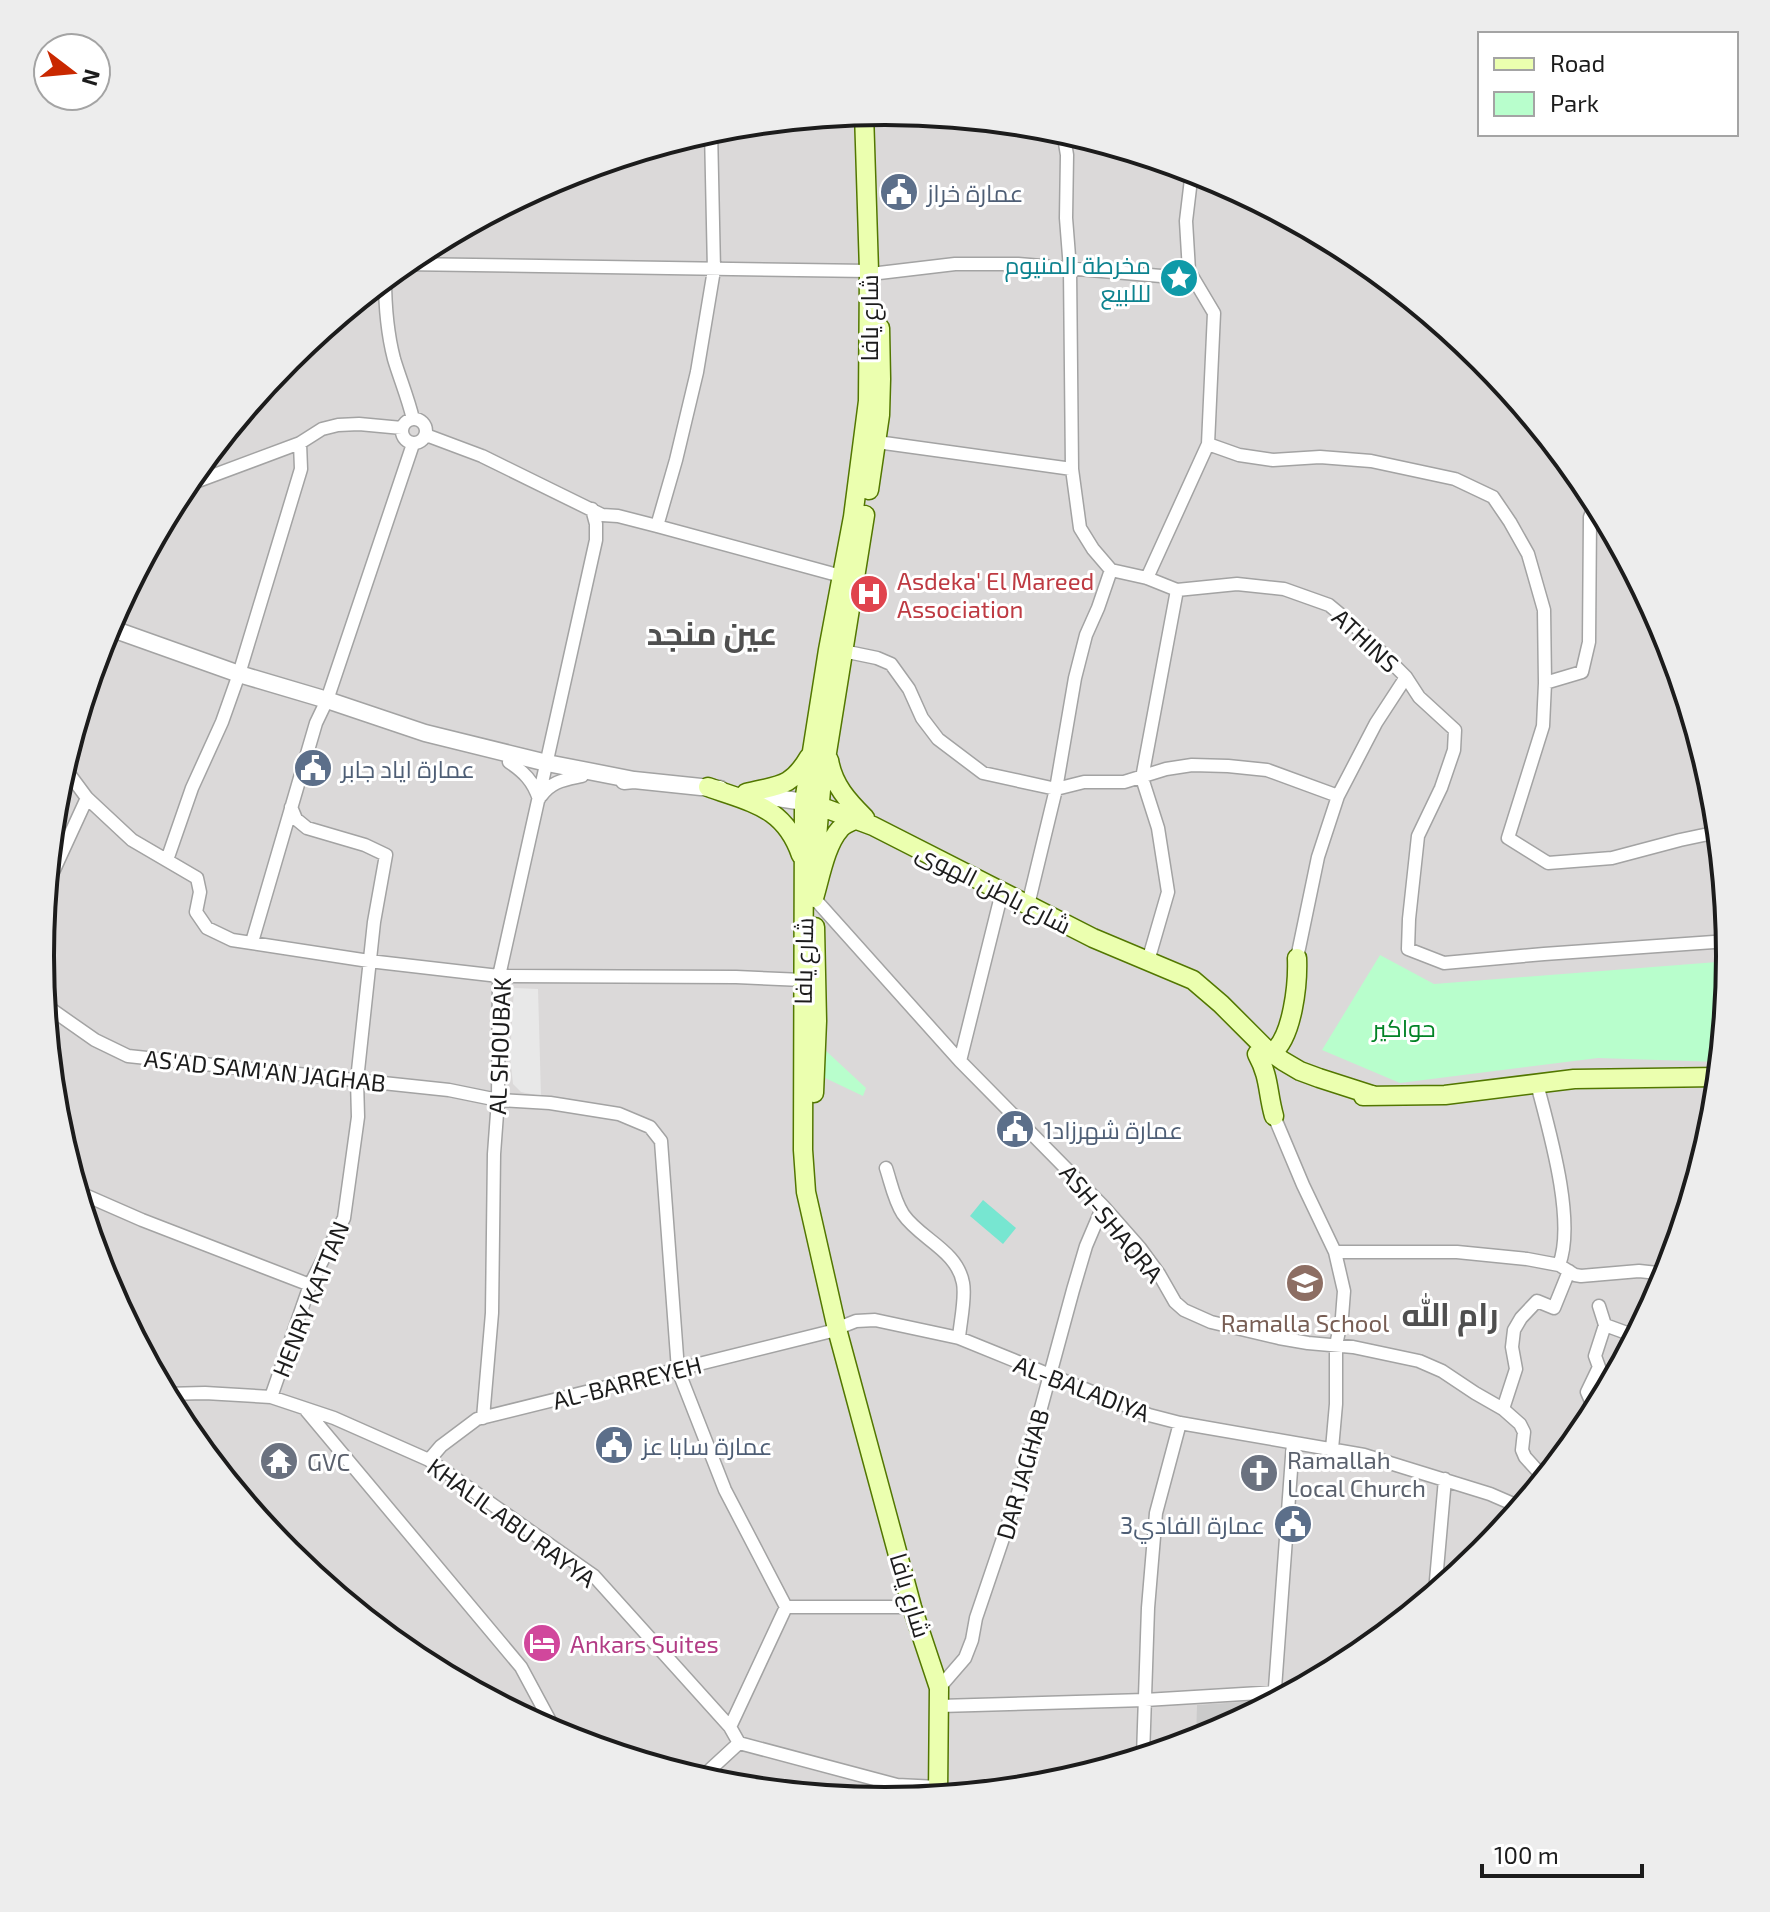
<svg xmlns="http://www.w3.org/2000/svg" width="1770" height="1912" font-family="'Exo 2',Cairo,sans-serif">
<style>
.residential{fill:#dbd9d9}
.religious{fill:#cacaca}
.park{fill:#b8fecc}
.pitch{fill:#77e6d1}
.parking{fill:#e8e8e8}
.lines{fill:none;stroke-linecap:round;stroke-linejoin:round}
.minor-casing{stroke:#a3a3a3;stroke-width:15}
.tertiary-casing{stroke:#a3a3a3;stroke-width:19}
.secondary-casing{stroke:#527700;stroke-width:21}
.minor{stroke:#fff;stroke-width:12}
.tertiary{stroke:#fff;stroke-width:16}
.secondary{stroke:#ebffaf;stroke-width:18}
.labels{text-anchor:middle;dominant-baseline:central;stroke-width:6;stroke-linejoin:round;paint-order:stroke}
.service-label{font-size:24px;fill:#4e5e75;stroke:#fff;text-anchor:start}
.culture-label{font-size:24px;fill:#0d838f;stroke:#fff;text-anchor:end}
.street-label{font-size:24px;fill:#1c1c1c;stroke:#fff}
.health-label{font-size:24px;fill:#be3a42;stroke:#fff;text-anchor:start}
.park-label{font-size:24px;fill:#028326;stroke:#fff}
.education-label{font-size:24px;fill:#785e54;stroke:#fff}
.worship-label{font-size:24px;fill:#5b616d;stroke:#fff;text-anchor:start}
.hotel-label{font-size:24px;fill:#b23c85;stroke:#fff;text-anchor:start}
.district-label{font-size:32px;font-weight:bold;fill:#4f4f4f;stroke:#fff}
.rim{fill:none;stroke:#1c1c1c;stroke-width:4}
</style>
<rect width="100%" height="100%" fill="#efede1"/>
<path class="residential" d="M43 956a842 842 0 1 1 1684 0a842 842 0 1 1-1684 0Z"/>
<path class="religious" d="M 1257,1701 L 1265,1706 L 1208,1737 L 1196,1740 L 1197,1705 Z"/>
<path class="park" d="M 1380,955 L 1434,984 L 1730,961 L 1720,1062 L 1598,1058 L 1400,1083 L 1322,1050 Z
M 824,1049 L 866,1088 L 863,1096 L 821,1076 Z"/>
<path class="pitch" d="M 983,1200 L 1016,1228 L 1003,1244 L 970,1216 Z"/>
<path class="parking" d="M 514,988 L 538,989 L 541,1096 L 521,1092 L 513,1084 L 510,1057 Z"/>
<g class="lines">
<defs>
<path id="minor" d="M 1063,131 L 1067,155 L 1066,218 L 1070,269 L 1072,469 L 1080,528 L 1093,549 L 1111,570 L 1147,578 L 1177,590 L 1237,584 L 1284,589 L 1329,605 L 1358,629 L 1406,677 L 1419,697 L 1455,730 L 1454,750 L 1441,788 L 1418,836 L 1409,919 L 1408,949 L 1444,963 L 1544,954 L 1728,941
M 1192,171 L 1186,221 L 1189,271 L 1214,313 L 1208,444
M 402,264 L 869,271
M 879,273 L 955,264 L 1018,264 L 1173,277 L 1189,271
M 385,278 C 385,306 387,332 394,359 C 400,379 408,398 413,419
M402 431a12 12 0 1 1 24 0a12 12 0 1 1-24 0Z
M 426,435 L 482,456 L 602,515 L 618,516 L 657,526 L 841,576
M 877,442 L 1072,469
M 182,487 L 300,443 L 322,429 L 338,425 L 359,424 L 402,428
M 1599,507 L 1593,510 L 1590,517 L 1589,642 L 1582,672 L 1545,683 L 1543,726 L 1508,838 L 1548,863 L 1612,858 L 1680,840 L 1718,832
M 657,526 L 676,460 L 697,372 L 714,270 L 711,130
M 1147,578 L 1208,444 L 1239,455 L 1273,460 L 1320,457 L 1371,461 L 1455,479 L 1493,497 L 1510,522 L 1528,554 L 1544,610 L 1545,683
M 843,651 L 877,658 L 891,664 L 909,689 L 922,718 L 938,739 L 983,773 L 1056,789 L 1084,782 L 1124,782 L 1166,769 L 1192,765 L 1228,766 L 1267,770 L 1338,796
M 509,762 C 524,772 533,781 539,799
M 64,767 L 87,798 L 132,840 L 197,878 L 200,892 L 196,912 L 207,928 L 232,940 L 369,961 L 499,976 L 736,977 L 803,980
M 541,796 C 552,781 564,780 582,776
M 167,860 L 192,788 L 222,722 L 239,674 L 301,469 L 300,443
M 47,885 L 87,798
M 814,898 L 960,1061 L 1103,1206 L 1140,1248 L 1159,1274 L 1175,1302 L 1184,1310 L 1211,1322 L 1279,1338 L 1308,1343 L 1353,1347 L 1419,1361 L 1442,1371 L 1475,1393 L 1503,1409 L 1520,1424 L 1524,1432 L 1522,1450 L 1525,1457 L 1544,1478
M 1028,905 L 1056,789 L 1075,678 L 1086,635 L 1098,608 L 1111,570
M 252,942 L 316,723 L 327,700 L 413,444
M 1297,958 L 1318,857 L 1338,796 L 1376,723 L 1406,677
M 1148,961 L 1168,892 L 1158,828 L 1142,778 L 1177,590
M 45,1005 L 95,1040 L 128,1056 L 449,1090 L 498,1100 L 550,1103 L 619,1114 L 650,1127 L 661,1141 L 678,1370 L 725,1490 L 786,1607
M 960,1061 L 1002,892
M 1537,1084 C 1549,1130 1576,1221 1559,1265
M 1274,1116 L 1303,1185 L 1335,1252 L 1344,1291 L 1342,1317 L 1336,1345 L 1336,1404 L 1332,1449
M 886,1168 C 891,1183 894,1200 903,1214 C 920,1239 957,1250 963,1283 C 966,1298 960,1323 959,1338
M 78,1192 L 142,1220 L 310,1285
M 1335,1252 L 1457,1252 L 1527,1259 L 1559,1265 L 1575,1275 L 1581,1276 L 1639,1271 L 1667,1274
M 1599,1306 L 1605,1325 L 1595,1356 L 1599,1367 L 1587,1392 L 1590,1399 L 1599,1404
M 1605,1325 L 1635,1336
M 165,1394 L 205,1393 L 271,1397 L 334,1418 L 429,1460 L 594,1576 L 730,1727 L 739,1743 L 897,1785 L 938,1787
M 271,1397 L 310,1285 L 344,1218 L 358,1117 L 357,1080 L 374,922 L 386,855 L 365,845 L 307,828 L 296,819 L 291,807
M 305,1409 L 521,1667 L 557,1734
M 1503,1409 L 1516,1369 L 1512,1347 L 1514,1330 L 1521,1318 L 1537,1301 L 1554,1308 L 1569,1271
M 483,1418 L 492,1313 L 494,1154 L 498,1100 L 499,976 L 596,540 L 596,524 L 592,509
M 429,1460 L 441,1446 L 477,1419 L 828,1332 L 856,1321 L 875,1320 L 959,1338 L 1149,1415 L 1180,1423 L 1364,1455 L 1490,1494 L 1520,1507
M 1435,1592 L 1445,1479
M 939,1688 L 965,1658 L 972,1640 L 976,1618 L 1016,1500 L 1073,1290 L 1086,1246 L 1103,1206
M 1274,1702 L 1293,1443
M 940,1706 L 1145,1700 L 1294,1691
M 730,1727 L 786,1607 L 912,1607
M 1143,1756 L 1148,1608 L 1156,1513 L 1180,1423
M 700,1779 L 739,1743"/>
<path id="tertiary" d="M 107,627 L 239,674 L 327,700 L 425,733 L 547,763 L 634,780
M 624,781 L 634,780 L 720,789
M 751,794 L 804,802"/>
<path id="secondary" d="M 864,113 L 869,271 L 868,401 L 853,517 L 828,650 L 804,802 L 803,1150 L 806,1192 L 837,1329 L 912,1607 L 939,1688 L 938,1796
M 869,490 L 880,415 L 881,379 L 880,328
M 829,760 C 833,785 848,801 865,818
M 708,787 C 751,803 784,806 801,855
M 746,793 C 778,785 791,788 809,757
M 811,803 L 873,826 L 1093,938 L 1193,980 L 1221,1004 L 1266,1049 L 1283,1061 L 1300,1071 L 1319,1078 L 1375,1096
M 815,861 L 821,790 L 865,515
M 814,898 C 820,878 826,844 840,829 C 844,824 850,822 857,819
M 814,1093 L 817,1021 L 815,927
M 1363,1096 L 1445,1095 L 1574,1079 L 1718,1077
M 1274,1116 C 1267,1091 1270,1078 1257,1054 L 1272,1053 C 1293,1037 1298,983 1297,958"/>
</defs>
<use href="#minor" class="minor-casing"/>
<use href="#tertiary" class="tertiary-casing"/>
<use href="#secondary" class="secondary-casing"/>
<use href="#minor" class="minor"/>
<use href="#tertiary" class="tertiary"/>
<use href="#secondary" class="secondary"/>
</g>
<defs>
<symbol id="civic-disc" viewBox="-11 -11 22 22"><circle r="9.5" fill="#5c6f8a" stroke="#fff"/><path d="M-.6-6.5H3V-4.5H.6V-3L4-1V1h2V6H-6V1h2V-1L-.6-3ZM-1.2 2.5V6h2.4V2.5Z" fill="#fff"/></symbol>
<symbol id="sight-disc" viewBox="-11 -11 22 22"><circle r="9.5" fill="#0f9aa8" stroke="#fff"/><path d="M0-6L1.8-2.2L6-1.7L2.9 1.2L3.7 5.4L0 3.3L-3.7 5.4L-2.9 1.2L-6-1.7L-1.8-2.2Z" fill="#fff"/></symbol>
<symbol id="hospital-disc" viewBox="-11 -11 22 22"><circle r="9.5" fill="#e0444e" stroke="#fff"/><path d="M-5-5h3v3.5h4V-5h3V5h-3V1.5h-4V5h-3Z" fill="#fff"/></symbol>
<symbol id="school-disc" viewBox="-11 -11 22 22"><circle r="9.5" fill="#8d6e63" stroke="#fff"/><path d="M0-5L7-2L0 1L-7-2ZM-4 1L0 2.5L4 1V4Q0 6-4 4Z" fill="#fff"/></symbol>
<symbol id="temple-disc" viewBox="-11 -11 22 22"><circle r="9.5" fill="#6b7280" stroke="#fff"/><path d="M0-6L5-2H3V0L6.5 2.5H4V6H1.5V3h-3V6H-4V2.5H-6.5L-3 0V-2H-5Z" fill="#fff"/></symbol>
<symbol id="church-disc" viewBox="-11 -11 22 22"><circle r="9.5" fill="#6b7280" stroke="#fff"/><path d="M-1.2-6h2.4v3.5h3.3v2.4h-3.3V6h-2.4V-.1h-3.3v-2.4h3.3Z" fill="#fff"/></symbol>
<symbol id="hotel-disc" viewBox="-11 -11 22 22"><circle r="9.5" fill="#d1479c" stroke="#fff"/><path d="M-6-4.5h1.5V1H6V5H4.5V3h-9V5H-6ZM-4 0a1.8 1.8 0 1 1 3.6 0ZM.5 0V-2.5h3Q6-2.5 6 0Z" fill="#fff"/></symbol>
</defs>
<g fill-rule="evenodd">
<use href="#civic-disc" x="877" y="170" width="44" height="44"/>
<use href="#sight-disc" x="1157" y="256" width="44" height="44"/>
<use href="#hospital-disc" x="847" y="572" width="44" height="44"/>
<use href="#civic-disc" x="291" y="746" width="44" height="44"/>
<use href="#civic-disc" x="993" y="1107" width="44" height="44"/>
<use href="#school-disc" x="1283" y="1261" width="44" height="44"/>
<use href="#civic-disc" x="592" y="1423" width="44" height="44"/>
<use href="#temple-disc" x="257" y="1439" width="44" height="44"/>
<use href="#church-disc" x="1237" y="1451" width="44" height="44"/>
<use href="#civic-disc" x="1271" y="1502" width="44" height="44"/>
<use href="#hotel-disc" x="520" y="1621" width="44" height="44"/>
</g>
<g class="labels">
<g class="service-label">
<text x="927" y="192">عمارة خراز</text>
<text x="341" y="768">عمارة اياد جابر</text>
<text x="1043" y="1129">عمارة شهرزاد1</text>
<text x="642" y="1445">عمارة سابا عز</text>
<text x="1265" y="1524" text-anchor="end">عمارة الفادي3</text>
</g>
<g class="culture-label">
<text x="1151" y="264">مخرطة المنيوم<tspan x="1151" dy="28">لللبيع</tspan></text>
</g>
<g class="street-label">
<text transform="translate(868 318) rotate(-90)">شارع يافا</text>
<text transform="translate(1366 640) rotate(43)">ATHINS</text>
<text transform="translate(994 888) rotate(27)">شارع باطن الهوى</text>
<text transform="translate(803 961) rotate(-89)">شارع يافا</text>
<text transform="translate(499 1046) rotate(-88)">AL SHOUBAK</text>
<text transform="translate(265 1070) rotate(6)">AS'AD SAM'AN JAGHAB</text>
<text transform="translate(1112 1223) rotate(50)">ASH-SHAQRA</text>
<text transform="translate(310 1299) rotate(-68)">HENRY KATTAN</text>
<text transform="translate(627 1382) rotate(-14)">AL-BARREYEH</text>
<text transform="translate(1082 1388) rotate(21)">AL-BALADIYA</text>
<text transform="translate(1022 1474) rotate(-74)">DAR JAGHAB</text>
<text transform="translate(512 1522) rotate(36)">KHALIL ABU RAYYA</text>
<text transform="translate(911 1595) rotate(73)">شارع يافا</text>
</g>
<g class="health-label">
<text x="897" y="580">Asdeka' El Mareed<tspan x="897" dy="28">Association</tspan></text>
</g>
<g class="park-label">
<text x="1404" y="1027">حواكير</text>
</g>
<g class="education-label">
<text x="1305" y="1322">Ramalla School</text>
</g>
<g class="worship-label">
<text x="1287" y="1459">Ramallah<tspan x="1287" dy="28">Local Church</tspan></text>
<text x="307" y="1461">GVC</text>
</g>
<g class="hotel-label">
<text x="570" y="1643">Ankars Suites</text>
</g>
<g class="district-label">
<text x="712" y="632">عين منجد</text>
<text x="1450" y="1313">رام الله</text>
</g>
</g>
<path d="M0 0H1770V1912H0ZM54 956a831 831 0 1 1 1662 0a831 831 0 1 1-1662 0Z" fill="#ededed" fill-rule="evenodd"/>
<path class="rim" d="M54 956a831 831 0 1 1 1662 0a831 831 0 1 1-1662 0Z"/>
<rect x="1478" y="32" width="260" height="104" fill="#ffffff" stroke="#a4a4a4" stroke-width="2"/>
<rect x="1494" y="58" width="40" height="12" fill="#ebffaf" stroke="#a4a4a4" stroke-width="2"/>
<text x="1550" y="72" font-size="24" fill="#1c1c1c">Road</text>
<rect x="1494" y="92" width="40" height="24" fill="#b8fecc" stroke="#a4a4a4" stroke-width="2"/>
<text x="1550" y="112" font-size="24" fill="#1c1c1c">Park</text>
<g transform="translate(72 72) rotate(106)"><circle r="38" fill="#ffffff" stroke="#a4a4a4" stroke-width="2"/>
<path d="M0-6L14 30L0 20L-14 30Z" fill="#c92800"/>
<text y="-12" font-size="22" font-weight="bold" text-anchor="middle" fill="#1c1c1c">N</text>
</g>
<path d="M1482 1864v12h160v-12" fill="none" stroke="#1c1c1c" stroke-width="4"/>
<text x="1494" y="1864" font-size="24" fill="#1c1c1c" stroke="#ffffff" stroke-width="6" paint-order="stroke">100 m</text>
</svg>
